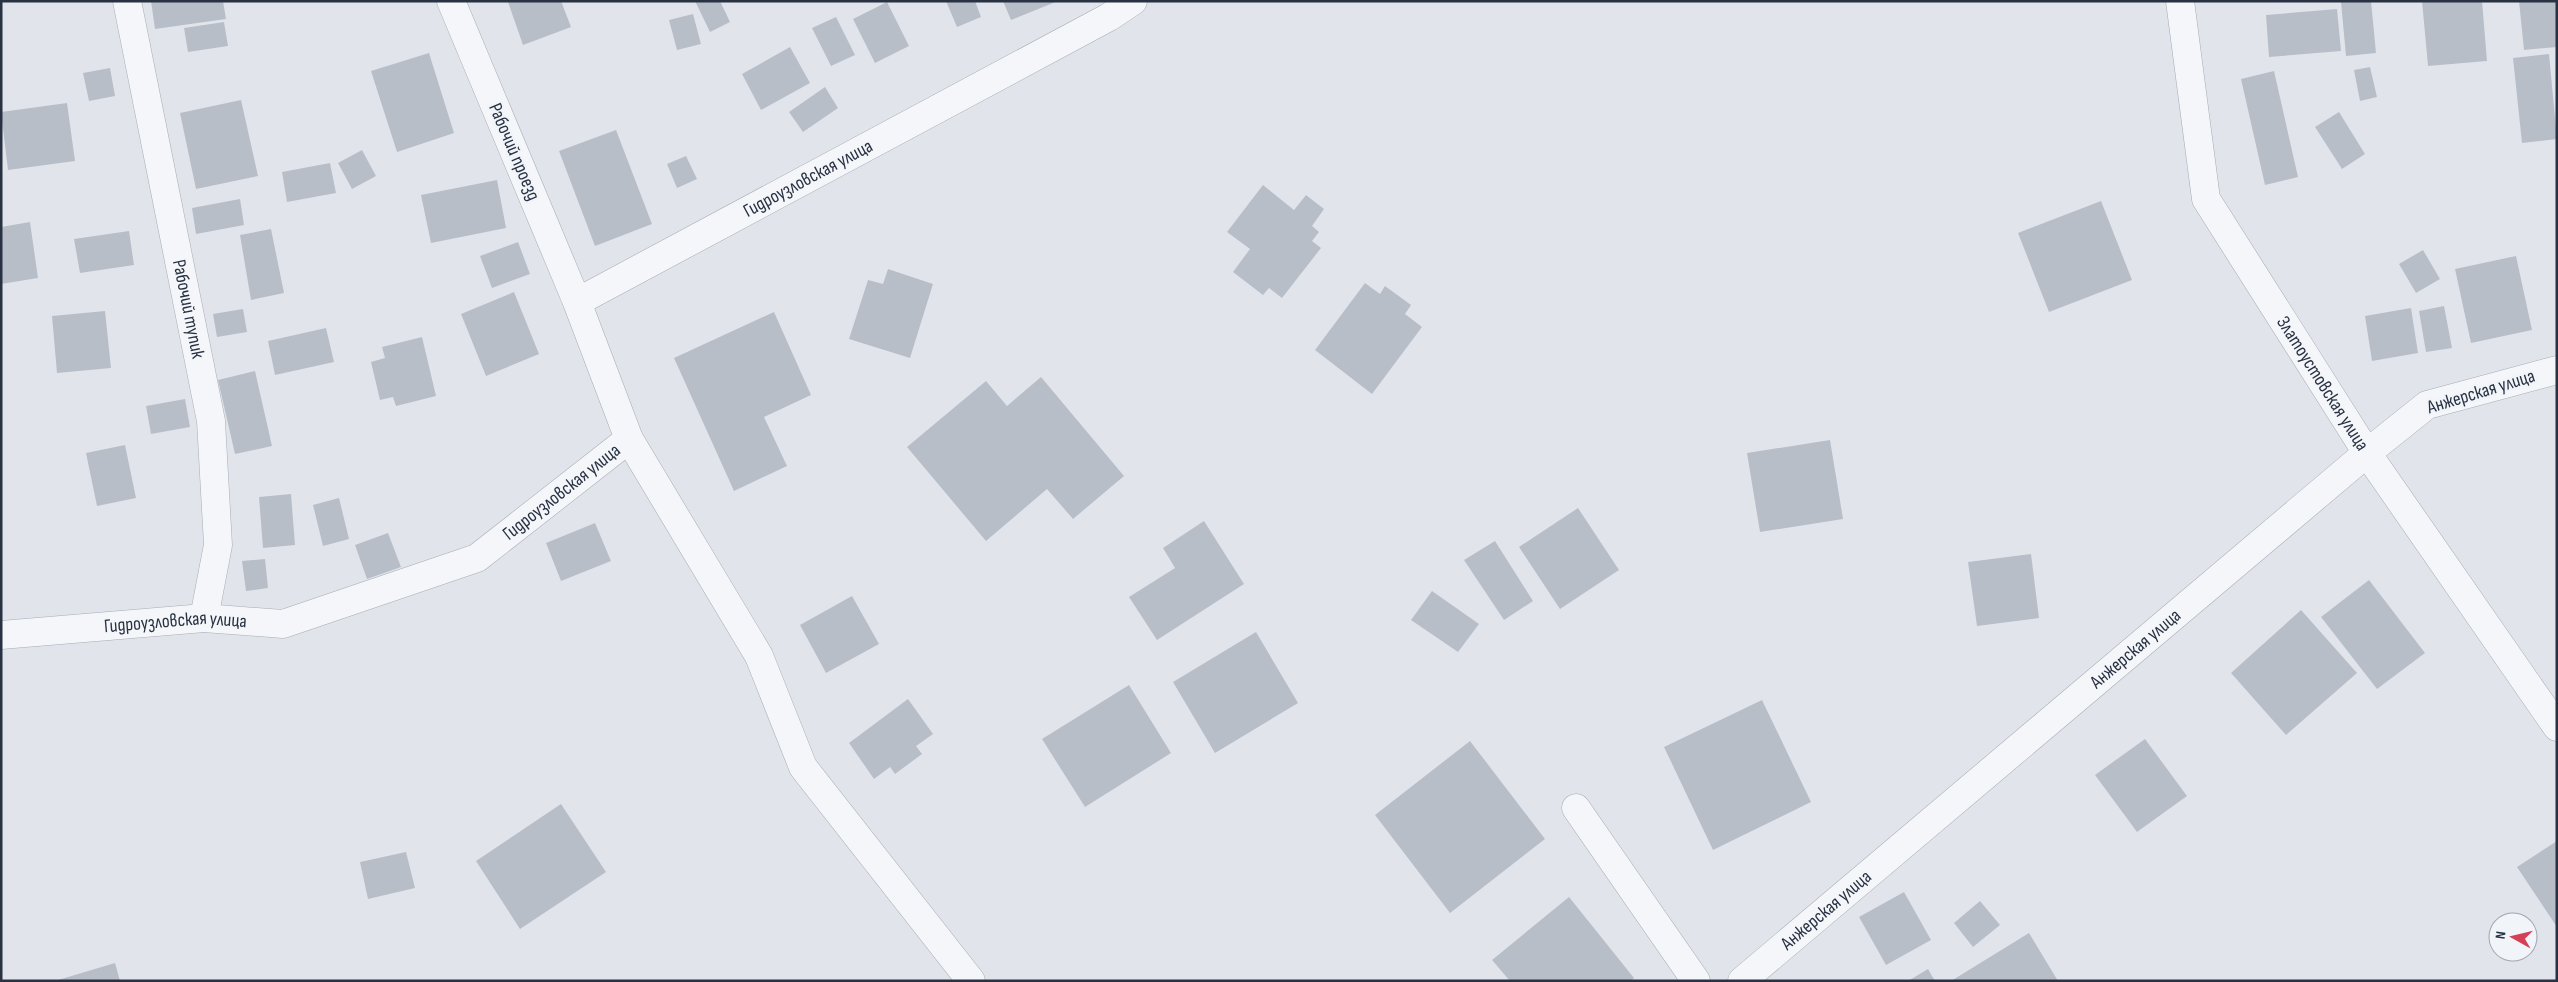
<svg xmlns="http://www.w3.org/2000/svg" width="2558" height="982" font-family="'Sofia Sans Condensed',sans-serif">
<style>
.building{fill:#b8bec8}
.lines{fill:none;stroke-linecap:round;stroke-linejoin:round}
.street-casing{stroke:#a6acb5;stroke-width:29}
.street{stroke:#f4f6f9;stroke-width:28}
.labels{text-anchor:middle;dominant-baseline:central;stroke-width:4.5;stroke-linejoin:round;paint-order:stroke}
.street-label{font-size:19px;fill:#283243;stroke:#f1f4f8}
</style>
<rect width="100%" height="100%" fill="#e1e5eb"/>
<path class="building" d="M 151,1 L 223,1 L 226,19 L 155,29 Z
M 510,1 L 561,1 L 571,27 L 523,45 L 508,2 Z
M 695,1 L 720,1 L 730,22 L 710,32 Z
M 946,1 L 975,1 L 981,17 L 957,27 Z
M 1003,1 L 1058,1 L 1011,20 Z
M 2371,1 L 2376,53 L 2346,56 L 2341,2 Z
M 2422,1 L 2482,1 L 2487,61 L 2428,66 Z
M 2519,1 L 2557,1 L 2557,47 L 2524,50 Z
M 887,2 L 909,46 L 875,63 L 853,19 Z
M 2337,9 L 2341,51 L 2269,57 L 2266,15 Z
M 693,14 L 701,44 L 677,50 L 669,20 Z
M 836,17 L 855,55 L 831,66 L 812,28 Z
M 224,22 L 228,46 L 188,52 L 184,28 Z
M 790,47 L 810,83 L 761,110 L 742,74 Z
M 429,53 L 454,133 L 397,152 L 371,71 Z
M 2549,54 L 2557,139 L 2522,143 L 2513,58 Z
M 2370,67 L 2377,97 L 2360,101 L 2354,70 Z
M 110,68 L 115,96 L 89,101 L 83,73 Z
M 2274,71 L 2298,177 L 2265,185 L 2241,79 Z
M 825,87 L 838,108 L 803,132 L 789,112 Z
M 241,100 L 258,176 L 196,189 L 180,113 Z
M 67,103 L 75,161 L 8,170 L 1,112 Z
M 2339,112 L 2365,154 L 2342,169 L 2315,127 Z
M 616,130 L 652,224 L 595,246 L 559,151 Z
M 362,150 L 376,176 L 352,189 L 338,163 Z
M 686,156 L 697,179 L 677,188 L 667,164 Z
M 330,163 L 336,193 L 287,202 L 282,172 Z
M 497,180 L 506,228 L 431,243 L 421,195 Z
M 1263,185 L 1294,210 L 1306,195 L 1324,209 L 1312,226 L 1319,232 L 1312,241 L 1321,248 L 1282,298 L 1269,288 L 1263,295 L 1233,272 L 1250,249 L 1227,232 Z
M 240,199 L 244,225 L 196,234 L 192,208 Z
M 2101,201 L 2132,280 L 2049,312 L 2018,233 Z
M 30,222 L 38,278 L 1,284 L 1,227 Z
M 271,229 L 284,293 L 251,300 L 240,235 Z
M 129,231 L 134,265 L 80,273 L 74,239 Z
M 518,242 L 530,274 L 492,288 L 480,256 Z
M 2423,250 L 2440,279 L 2416,293 L 2399,264 Z
M 2516,256 L 2532,330 L 2471,343 L 2455,269 Z
M 888,269 L 933,284 L 910,358 L 849,339 L 868,280 L 883,284 Z
M 1365,283 L 1380,294 L 1385,286 L 1411,305 L 1405,314 L 1422,327 L 1372,394 L 1315,350 Z
M 514,292 L 539,354 L 486,376 L 461,314 Z
M 2444,306 L 2452,348 L 2426,352 L 2419,311 Z
M 2411,308 L 2418,353 L 2372,361 L 2365,316 Z
M 243,309 L 247,332 L 217,337 L 213,314 Z
M 105,311 L 111,368 L 57,373 L 52,316 Z
M 774,312 L 811,395 L 764,417 L 787,466 L 734,491 L 674,358 Z
M 326,328 L 334,362 L 275,375 L 268,341 Z
M 422,337 L 436,396 L 396,406 L 393,397 L 380,400 L 371,362 L 385,358 L 382,347 Z
M 255,371 L 272,446 L 235,454 L 218,380 Z
M 1041,377 L 1124,476 L 1073,519 L 1047,489 L 986,541 L 907,447 L 986,381 L 1007,406 Z
M 185,399 L 190,427 L 151,434 L 146,406 Z
M 1830,440 L 1843,519 L 1760,532 L 1747,453 Z
M 125,445 L 136,498 L 97,506 L 86,453 Z
M 291,494 L 295,545 L 263,548 L 259,497 Z
M 339,498 L 349,539 L 323,546 L 313,505 Z
M 1578,508 L 1619,570 L 1560,609 L 1519,547 Z
M 1204,521 L 1244,584 L 1157,640 L 1129,597 L 1175,568 L 1163,548 Z
M 595,523 L 611,561 L 561,581 L 546,543 Z
M 388,533 L 401,567 L 367,579 L 355,545 Z
M 1495,541 L 1533,601 L 1504,620 L 1464,560 Z
M 2031,554 L 2039,618 L 1977,626 L 1968,562 Z
M 265,559 L 268,588 L 246,591 L 242,561 Z
M 2369,580 L 2425,653 L 2377,689 L 2321,617 Z
M 1432,591 L 1479,624 L 1458,652 L 1411,620 Z
M 852,596 L 879,644 L 826,673 L 800,625 Z
M 2301,610 L 2357,673 L 2286,735 L 2231,673 Z
M 1256,632 L 1298,703 L 1215,753 L 1173,682 Z
M 1129,685 L 1171,753 L 1085,807 L 1042,739 Z
M 908,699 L 933,734 L 916,746 L 922,754 L 895,774 L 890,767 L 874,779 L 849,743 Z
M 1762,700 L 1811,802 L 1713,850 L 1664,747 Z
M 2145,739 L 2187,796 L 2137,832 L 2095,775 Z
M 1470,741 L 1545,839 L 1450,913 L 1375,815 Z
M 561,804 L 606,872 L 520,929 L 476,861 Z
M 2557,841 L 2557,927 L 2517,867 Z
M 406,852 L 415,888 L 368,899 L 360,862 Z
M 1904,892 L 1931,940 L 1886,965 L 1859,917 Z
M 1569,897 L 1634,978 L 1631,981 L 1510,981 L 1492,960 Z
M 1980,901 L 2000,925 L 1973,947 L 1954,923 Z
M 2029,933 L 2058,981 L 1951,981 Z
M 115,963 L 120,981 L 58,981 L 58,980 Z
M 1928,969 L 1935,981 L 1908,981 Z"/>
<g class="lines">
<defs>
<g id="street">
<path id="s1" d="M 127,1 L 211,421 L 218,545 L 204,618"/>
<path id="s2" d="M 2180,1 L 2206,199 L 2367,453 L 2557,727"/>
<path id="s3" d="M 577,302 L 1109,17 L 1133,1"/>
<path d="M 629,439 L 759,656 L 803,767 L 971,981"/>
<path id="s4" d="M 1,635 L 204,618 L 283,624 L 477,558 L 629,439 L 577,302 L 451,1"/>
<path d="M 1576,808 L 1696,981"/>
<path id="s5" d="M 1742,981 L 2367,453 L 2427,405 L 2557,370"/>
</g>
</defs>
<use href="#street" class="street-casing"/>
<use href="#street" class="street"/>
</g>
<g class="labels">
<g class="street-label">
<text transform="translate(514 152) rotate(67)">Рабочий проезд</text>
<text stroke="none"><textPath href="#s3" startOffset="262">Гидроузловская улица</textPath></text>
<text stroke="none"><textPath href="#s1" startOffset="314">Рабочий тупик</textPath></text>
<text stroke="none"><textPath href="#s2" startOffset="418">Златоустовская улица</textPath></text>
<text transform="translate(2481 392) rotate(-17)">Анжерская улица</text>
<text stroke="none"><textPath href="#s4" startOffset="595">Гидроузловская улица</textPath></text>
<text stroke="none"><textPath href="#s4" startOffset="175">Гидроузловская улица</textPath></text>
<text stroke="none"><textPath href="#s5" startOffset="515">Анжерская улица</textPath></text>
<text stroke="none"><textPath href="#s5" startOffset="110">Анжерская улица</textPath></text>
</g>
</g>
<rect width="2558" height="982" fill="none" stroke="#283243" stroke-width="5"/>
<g transform="translate(2513 937) rotate(278)"><circle r="24" fill="#f1f4f8" stroke="#a1a6b0"/>
<path d="M0-4L9 19L0 12L-9 19Z" fill="#d64057"/>
<text y="-8" font-size="14" font-weight="bold" text-anchor="middle" fill="#283243">N</text>
</g>
</svg>
